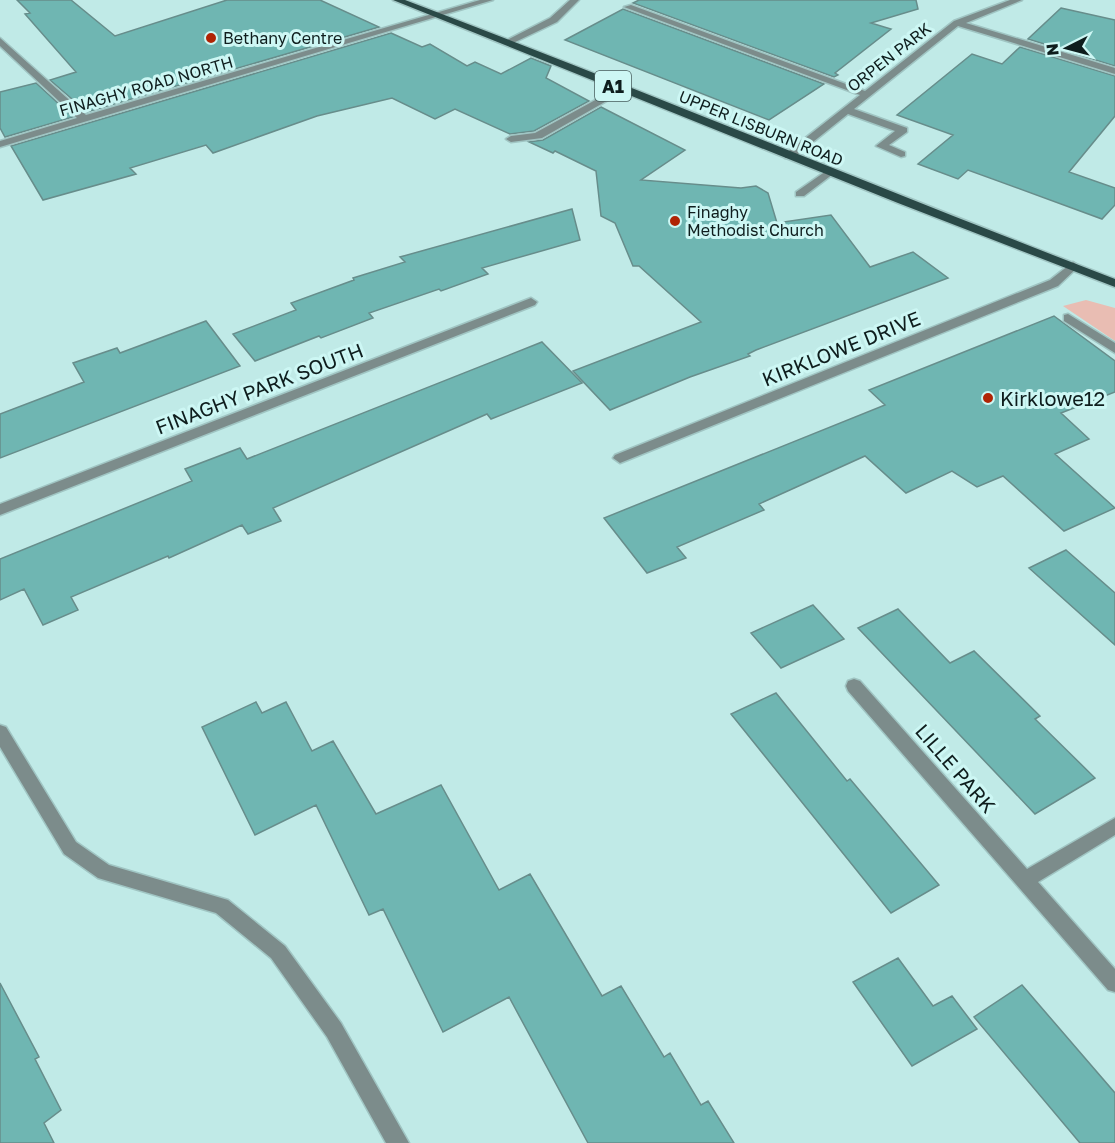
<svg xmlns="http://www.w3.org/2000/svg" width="1115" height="1143" font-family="'Golos Text',sans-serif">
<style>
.green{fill:#e9bdb3}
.building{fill:#6fb6b2;stroke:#678d8b;stroke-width:1.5}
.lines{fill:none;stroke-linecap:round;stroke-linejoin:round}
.minor-casing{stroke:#a0c5c3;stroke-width:3}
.major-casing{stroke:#a0c5c3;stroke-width:3}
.minor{fill:#7c8c8b;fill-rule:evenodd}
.major{fill:#2a4947;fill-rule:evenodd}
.poi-dot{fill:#b02405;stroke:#cdf7f4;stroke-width:2}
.labels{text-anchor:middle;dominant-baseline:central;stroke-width:6;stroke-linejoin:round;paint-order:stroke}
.far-poi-label{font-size:16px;fill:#0e1d1d;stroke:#cdf7f4;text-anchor:start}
.far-street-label{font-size:16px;fill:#0e1d1d;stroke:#cdf7f4}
.shield{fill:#cdf7f4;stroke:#475e5e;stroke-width:1.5}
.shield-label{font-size:18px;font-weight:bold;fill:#0e1d1d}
.street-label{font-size:20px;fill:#0e1d1d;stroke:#cdf7f4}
.poi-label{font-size:20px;fill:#0e1d1d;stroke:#cdf7f4;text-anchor:start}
</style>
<rect width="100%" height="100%" fill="#c0eae7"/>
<path class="green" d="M 1086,300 L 1115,308 L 1115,341 L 1063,306 Z"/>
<path class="building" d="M 17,0 L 71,0 L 115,36 L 227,0 L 320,0 L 379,27 L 87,112 L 50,80 L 76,72 L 25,14 L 30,13 Z
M 639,0 L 916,0 L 918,9 L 871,23 L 891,29 L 835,73 L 838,75 L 834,77 L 633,3 Z
M 1061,8 L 1115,20 L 1115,66 L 1028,39 Z
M 623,9 L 824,84 L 769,120 L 565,40 Z
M 391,33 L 422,47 L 430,44 L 467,66 L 475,62 L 501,74 L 531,58 L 551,66 L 546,78 L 589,101 L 534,131 L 510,134 L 455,109 L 435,119 L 392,98 L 317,116 L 213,153 L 206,145 L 130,168 L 136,174 L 43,200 L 11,146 Z
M 1020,47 L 1115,76 L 1115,116 L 1069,172 L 1115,188 L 1115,205 L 1102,219 L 968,170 L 958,179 L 918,164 L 953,135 L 897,115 L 972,54 L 1002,64 Z
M 36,83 L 73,117 L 5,137 L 0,128 L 0,92 Z
M 601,107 L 685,150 L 641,180 L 741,188 L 756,186 L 768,193 L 777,223 L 831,215 L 870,267 L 913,252 L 948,278 L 756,350 L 748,354 L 750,356 L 690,377 L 610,410 L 573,371 L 701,322 L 639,266 L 633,266 L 615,223 L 601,216 L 596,171 L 555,151 L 553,153 L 529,142 L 543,140 Z
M 572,209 L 580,240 L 482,268 L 488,274 L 441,291 L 439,289 L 369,313 L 373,318 L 321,338 L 319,336 L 255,361 L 233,334 L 296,310 L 291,303 L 354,280 L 353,278 L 405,262 L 400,257 Z
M 1054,316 L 1115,361 L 1115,392 L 1061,413 L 1089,439 L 1055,454 L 1115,508 L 1064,531 L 1003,476 L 977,487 L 952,471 L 906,493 L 865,456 L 759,504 L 764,510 L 677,547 L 686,558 L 647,573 L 604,518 L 885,405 L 869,390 Z
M 206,321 L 240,366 L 0,458 L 0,414 L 84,382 L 73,363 L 117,348 L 120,353 Z
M 542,342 L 582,383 L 491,419 L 487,414 L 273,508 L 281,521 L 248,534 L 242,525 L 169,558 L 168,556 L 71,597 L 78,610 L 43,625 L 24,589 L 0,600 L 0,559 L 192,481 L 185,469 L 240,448 L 247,459 Z
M 1066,550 L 1115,593 L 1115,645 L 1029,568 Z
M 813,605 L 844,639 L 781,668 L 751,633 Z
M 898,609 L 950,663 L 974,651 L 1040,716 L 1035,719 L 1095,778 L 1035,814 L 858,628 Z
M 776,693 L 847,781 L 850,779 L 939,885 L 891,913 L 731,714 Z
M 256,702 L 262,713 L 286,702 L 312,751 L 333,741 L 376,814 L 441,785 L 499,890 L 530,874 L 602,996 L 621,986 L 664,1057 L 670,1053 L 701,1105 L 708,1101 L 734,1143 L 588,1143 L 509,997 L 443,1032 L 383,909 L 369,915 L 316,805 L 255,835 L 202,727 Z
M 898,958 L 933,1006 L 952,996 L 977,1029 L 912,1066 L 853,982 Z
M 0,983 L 39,1057 L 35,1059 L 61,1110 L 44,1123 L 54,1143 L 0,1143 Z
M 1022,985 L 1115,1093 L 1115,1143 L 1080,1143 L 974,1017 Z"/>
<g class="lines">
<defs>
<path id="minor" d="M 480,0 L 493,0 L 0,147 L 0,141 L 77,118 L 0,46 L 0,38 L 86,115 Z
M 570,0 L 579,0 L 557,22 L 511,44 L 503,42 L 550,18 Z
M 1010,0 L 1022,0 L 966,23 L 1115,68 L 1115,74 L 958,26 L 854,109 L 907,128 L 907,132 L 889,145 L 905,152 L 905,156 L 901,157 L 876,146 L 895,131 L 848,114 L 793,158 L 785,158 L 785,154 L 860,95 L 624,7 L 631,5 L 865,91 L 954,21 Z
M 621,86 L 626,89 L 624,91 L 542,138 L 511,142 L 506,139 L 511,136 L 535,133 Z
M 829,169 L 834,172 L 833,174 L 804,196 L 796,196 L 796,192 Z
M 1073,262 L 1079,266 L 1058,286 L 625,461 L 620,463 L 613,458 L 615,455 L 1050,280 Z
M 531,298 L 537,302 L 535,305 L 0,515 L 0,504 Z
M 1068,314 L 1115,343 L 1115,353 L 1064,321 L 1064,315 Z
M 854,679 L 860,681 L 1027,869 L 1115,818 L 1115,835 L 1038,882 L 1115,969 L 1115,992 L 1108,990 L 848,691 L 846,686 L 848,681 Z
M 0,725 L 6,727 L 76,842 L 109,865 L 228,900 L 285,946 L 341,1023 L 409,1143 L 386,1143 L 327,1037 L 271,958 L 216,913 L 98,878 L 64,854 L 0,747 Z"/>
<path id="major" d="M 393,0 L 405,0 C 643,90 878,188 1115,279 L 1115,287 L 898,203 Z"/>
</defs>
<use href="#minor" class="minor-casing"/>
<use href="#major" class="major-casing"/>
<use href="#minor" class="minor"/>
<use href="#major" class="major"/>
</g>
<g class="poi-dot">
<circle cx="211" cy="38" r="6"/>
<circle cx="675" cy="221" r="6"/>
<circle cx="988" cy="398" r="6"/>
</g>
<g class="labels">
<g class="far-poi-label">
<text x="223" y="38">Bethany Centre</text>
<text x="687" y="212">Finaghy<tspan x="687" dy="18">Methodist Church</tspan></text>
</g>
<g class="far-street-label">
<text transform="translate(889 57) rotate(-38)">ORPEN PARK</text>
<text transform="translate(146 86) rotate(-16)">FINAGHY ROAD NORTH</text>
<text transform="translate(761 128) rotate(22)">UPPER LISBURN ROAD</text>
</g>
<rect class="shield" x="595" y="71" width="36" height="30" rx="4.5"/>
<g class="shield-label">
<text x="613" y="86">A1</text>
</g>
<g class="street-label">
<text transform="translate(841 348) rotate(-22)">KIRKLOWE DRIVE</text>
<text transform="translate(259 388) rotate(-21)">FINAGHY PARK SOUTH</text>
<text transform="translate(956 768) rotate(49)">LILLE PARK</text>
</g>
<g class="poi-label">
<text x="1000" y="398">Kirklowe12</text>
</g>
</g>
<g transform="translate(1067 48) rotate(264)" stroke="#cdf7f4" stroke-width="4.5" paint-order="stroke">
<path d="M0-4.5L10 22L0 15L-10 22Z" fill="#0e1d1d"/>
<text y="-9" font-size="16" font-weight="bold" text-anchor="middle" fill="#0e1d1d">N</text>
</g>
</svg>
